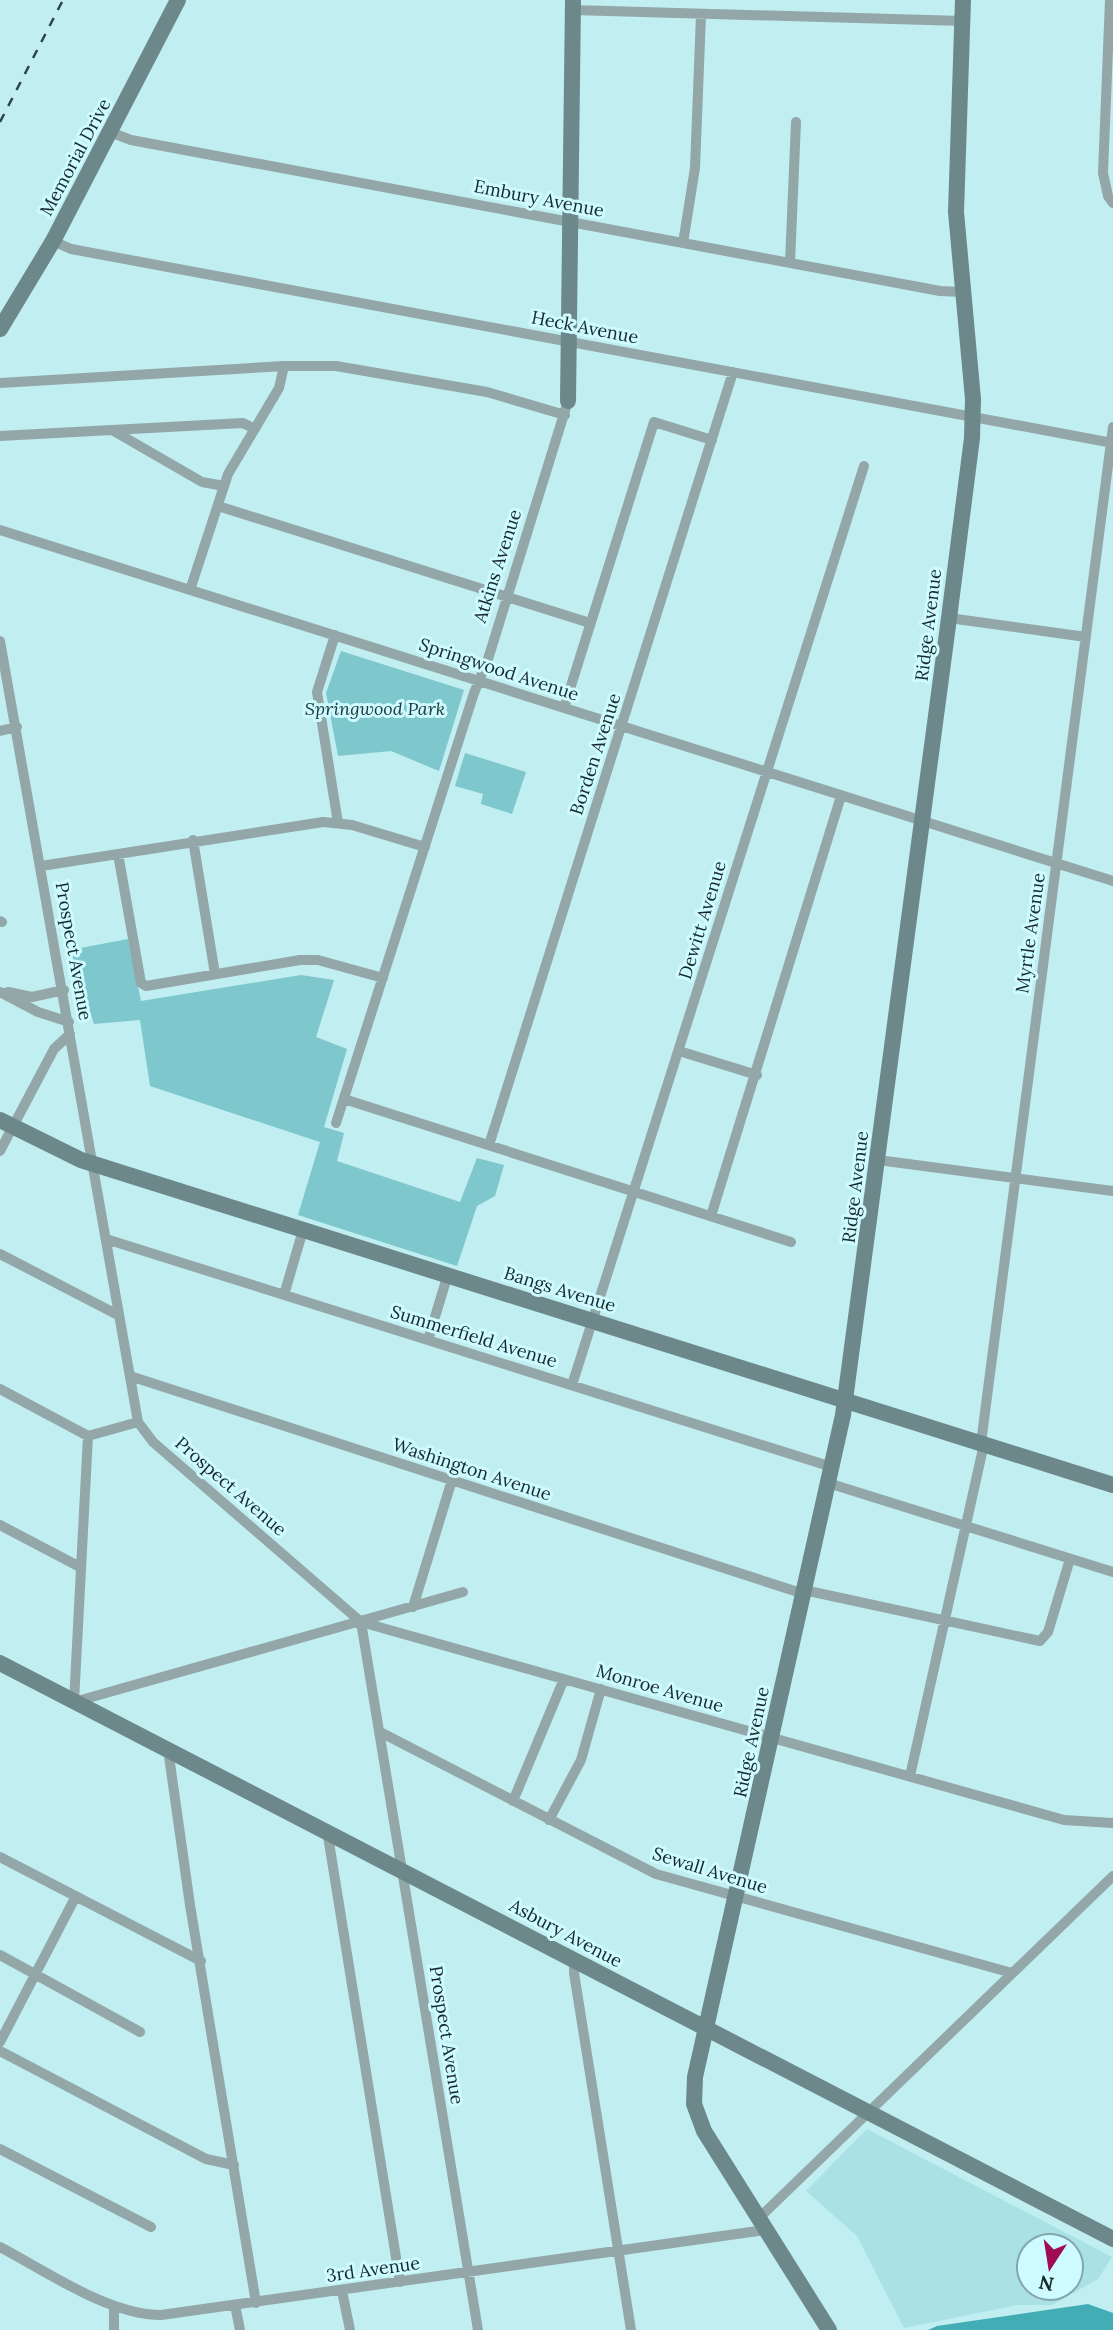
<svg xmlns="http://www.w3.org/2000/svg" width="1113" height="2330" font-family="Lora,serif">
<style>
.built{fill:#aae1e5;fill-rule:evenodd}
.green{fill:#7dc7cd}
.water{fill:#43adb5}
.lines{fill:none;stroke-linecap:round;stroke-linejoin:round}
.street{stroke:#93a6a8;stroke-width:10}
.secondary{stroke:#6c888a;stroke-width:16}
.rail{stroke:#2e4446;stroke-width:2.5;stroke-dasharray:9 9;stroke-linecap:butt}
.labels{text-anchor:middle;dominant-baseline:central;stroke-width:6;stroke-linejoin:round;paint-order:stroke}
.street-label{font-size:18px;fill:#17292b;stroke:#cdfbff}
.park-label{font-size:18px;font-style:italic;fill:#22393b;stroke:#cdfbff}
</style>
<rect width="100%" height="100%" fill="#c0eef1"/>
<path class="built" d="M 867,2129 L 1112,2257 L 1098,2279 L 1052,2305 L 1018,2305 L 904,2328 L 857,2236 L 806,2191 ZM 1029,2246 L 1071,2246 L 1071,2288 L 1029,2288 Z"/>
<path class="green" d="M 341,651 L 464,690 L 439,771 L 391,751 L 338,756 L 326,693 Z
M 465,753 L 526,772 L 512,814 L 481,804 L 483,794 L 455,786 Z
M 128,939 L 141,1001 L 301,975 L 334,980 L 316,1037 L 347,1049 L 324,1127 L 344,1133 L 337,1161 L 460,1202 L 477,1158 L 504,1165 L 495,1196 L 477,1206 L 457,1266 L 298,1215 L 320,1142 L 150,1086 L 140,1020 L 94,1024 L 70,950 Z"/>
<path class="water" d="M 1088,2304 L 1113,2313 L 1113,2330 L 928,2330 L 937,2326 Z"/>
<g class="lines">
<path class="street" d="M 1110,0 L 1103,173 L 1108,196 L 1113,203
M 573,10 L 963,21
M 110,132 L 131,140 L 940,291 L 962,292
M 53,241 L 71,249 L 1113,443
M 683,243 L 695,168 L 701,15
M 790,263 L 796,122
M 0,383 L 284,366 L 336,366 L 487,392 L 565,415
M 112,430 L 243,423 L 255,429
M 0,436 L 112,430 L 202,482 L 224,486
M 218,506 L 590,623
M 0,530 L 1113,881
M 190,590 L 228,474 L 279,388 L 284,366
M 949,618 L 1086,637
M 335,635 L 317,692 L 338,823
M 0,641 L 138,1422 L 153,1442 L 361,1622 L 478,2330
M 564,708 L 654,422 L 712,440
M 0,731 L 17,727
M 193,840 L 215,974
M 118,854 L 141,983 L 146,986 L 300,960 L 318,960 L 383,978
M 41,866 L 323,822 L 352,825 L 425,847
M 0,921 L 2,922
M 0,992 L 38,1012 L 69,1022
M 8,992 L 32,997 L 64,990
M 679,1051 L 757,1075
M 344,1099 L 791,1242
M 336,1123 L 474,693 L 488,659 L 568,401
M 489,1145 L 733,372
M 0,1151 L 54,1049 L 70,1034
M 878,1160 L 1113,1191
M 711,1216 L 841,796
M 106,1239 L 832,1467
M 0,1254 L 118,1315
M 284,1295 L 303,1230
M 428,1340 L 448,1274
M 130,1376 L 804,1594
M 572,1385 L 864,466
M 0,1389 L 88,1436 L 138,1422
M 88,1436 L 74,1702 L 463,1592
M 981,1443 L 1113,427
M 828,1483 L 1113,1572
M 0,1525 L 80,1567
M 804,1590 L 1040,1641 L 1048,1632 L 1070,1559
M 413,1607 L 452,1480
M 361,1622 L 1064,1820 L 1113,1823
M 380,1732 L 656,1874 L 1012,1973
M 168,1749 L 190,1905 L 256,2303
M 910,1776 L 984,1444
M 513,1801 L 564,1679
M 549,1820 L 581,1760 L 601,1689
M 327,1830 L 400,2282
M 0,1857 L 201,1961
M 0,1955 L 140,2032
M 574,1959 L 574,1973 L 631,2330
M 0,2042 L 76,1896
M 0,2051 L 206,2159 L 234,2165
M 0,2149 L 151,2227
M 758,2219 L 1113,1876
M 0,2247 C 46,2271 108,2315 161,2315 L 765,2230
M 342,2291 L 350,2330
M 235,2305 L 240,2330
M 114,2306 L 114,2330"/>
<path class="secondary" d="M 0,329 L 53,241 L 178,0
M 568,401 L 573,0
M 0,1120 L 81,1160 L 1113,1485
M 0,1663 L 1113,2239
M 829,2330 L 704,2131 L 694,2104 L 695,2077 L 843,1415 L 949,618 L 972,438 L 973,399 L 956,212 L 963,0"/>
<path class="rail" d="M 0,122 L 63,0"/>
</g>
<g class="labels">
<g class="street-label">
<text transform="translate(75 157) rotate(-62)">Memorial Drive</text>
<text transform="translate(539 198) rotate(11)">Embury Avenue</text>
<text transform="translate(585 327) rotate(11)">Heck Avenue</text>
<text transform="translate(497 566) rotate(-72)">Atkins Avenue</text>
<text transform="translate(928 625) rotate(-83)">Ridge Avenue</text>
<text transform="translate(499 669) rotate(18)">Springwood Avenue</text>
<text transform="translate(595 754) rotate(-72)">Borden Avenue</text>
<text transform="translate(702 920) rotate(-73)">Dewitt Avenue</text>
<text transform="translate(1030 933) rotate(-82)">Myrtle Avenue</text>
<text transform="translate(74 951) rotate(80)">Prospect Avenue</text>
<text transform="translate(855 1187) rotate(-83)">Ridge Avenue</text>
<text transform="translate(560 1289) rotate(17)">Bangs Avenue</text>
<text transform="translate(474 1336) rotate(17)">Summerfield Avenue</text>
<text transform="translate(472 1469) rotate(18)">Washington Avenue</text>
<text transform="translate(231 1486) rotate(41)">Prospect Avenue</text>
<text transform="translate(660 1688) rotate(16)">Monroe Avenue</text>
<text transform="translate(751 1742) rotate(-78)">Ridge Avenue</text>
<text transform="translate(710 1870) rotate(17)">Sewall Avenue</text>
<text transform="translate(566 1933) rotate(28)">Asbury Avenue</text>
<text transform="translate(447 2035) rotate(81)">Prospect Avenue</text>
<text transform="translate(373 2269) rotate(-8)">3rd Avenue</text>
</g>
<g class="park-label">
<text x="375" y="708">Springwood Park</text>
</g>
</g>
<g transform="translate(1050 2267) rotate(192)"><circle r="33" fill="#cdfbff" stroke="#84a7aa" stroke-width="2"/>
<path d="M0-5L12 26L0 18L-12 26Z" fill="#9f0b54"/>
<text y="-10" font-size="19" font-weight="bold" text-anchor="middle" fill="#17292b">N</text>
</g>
</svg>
